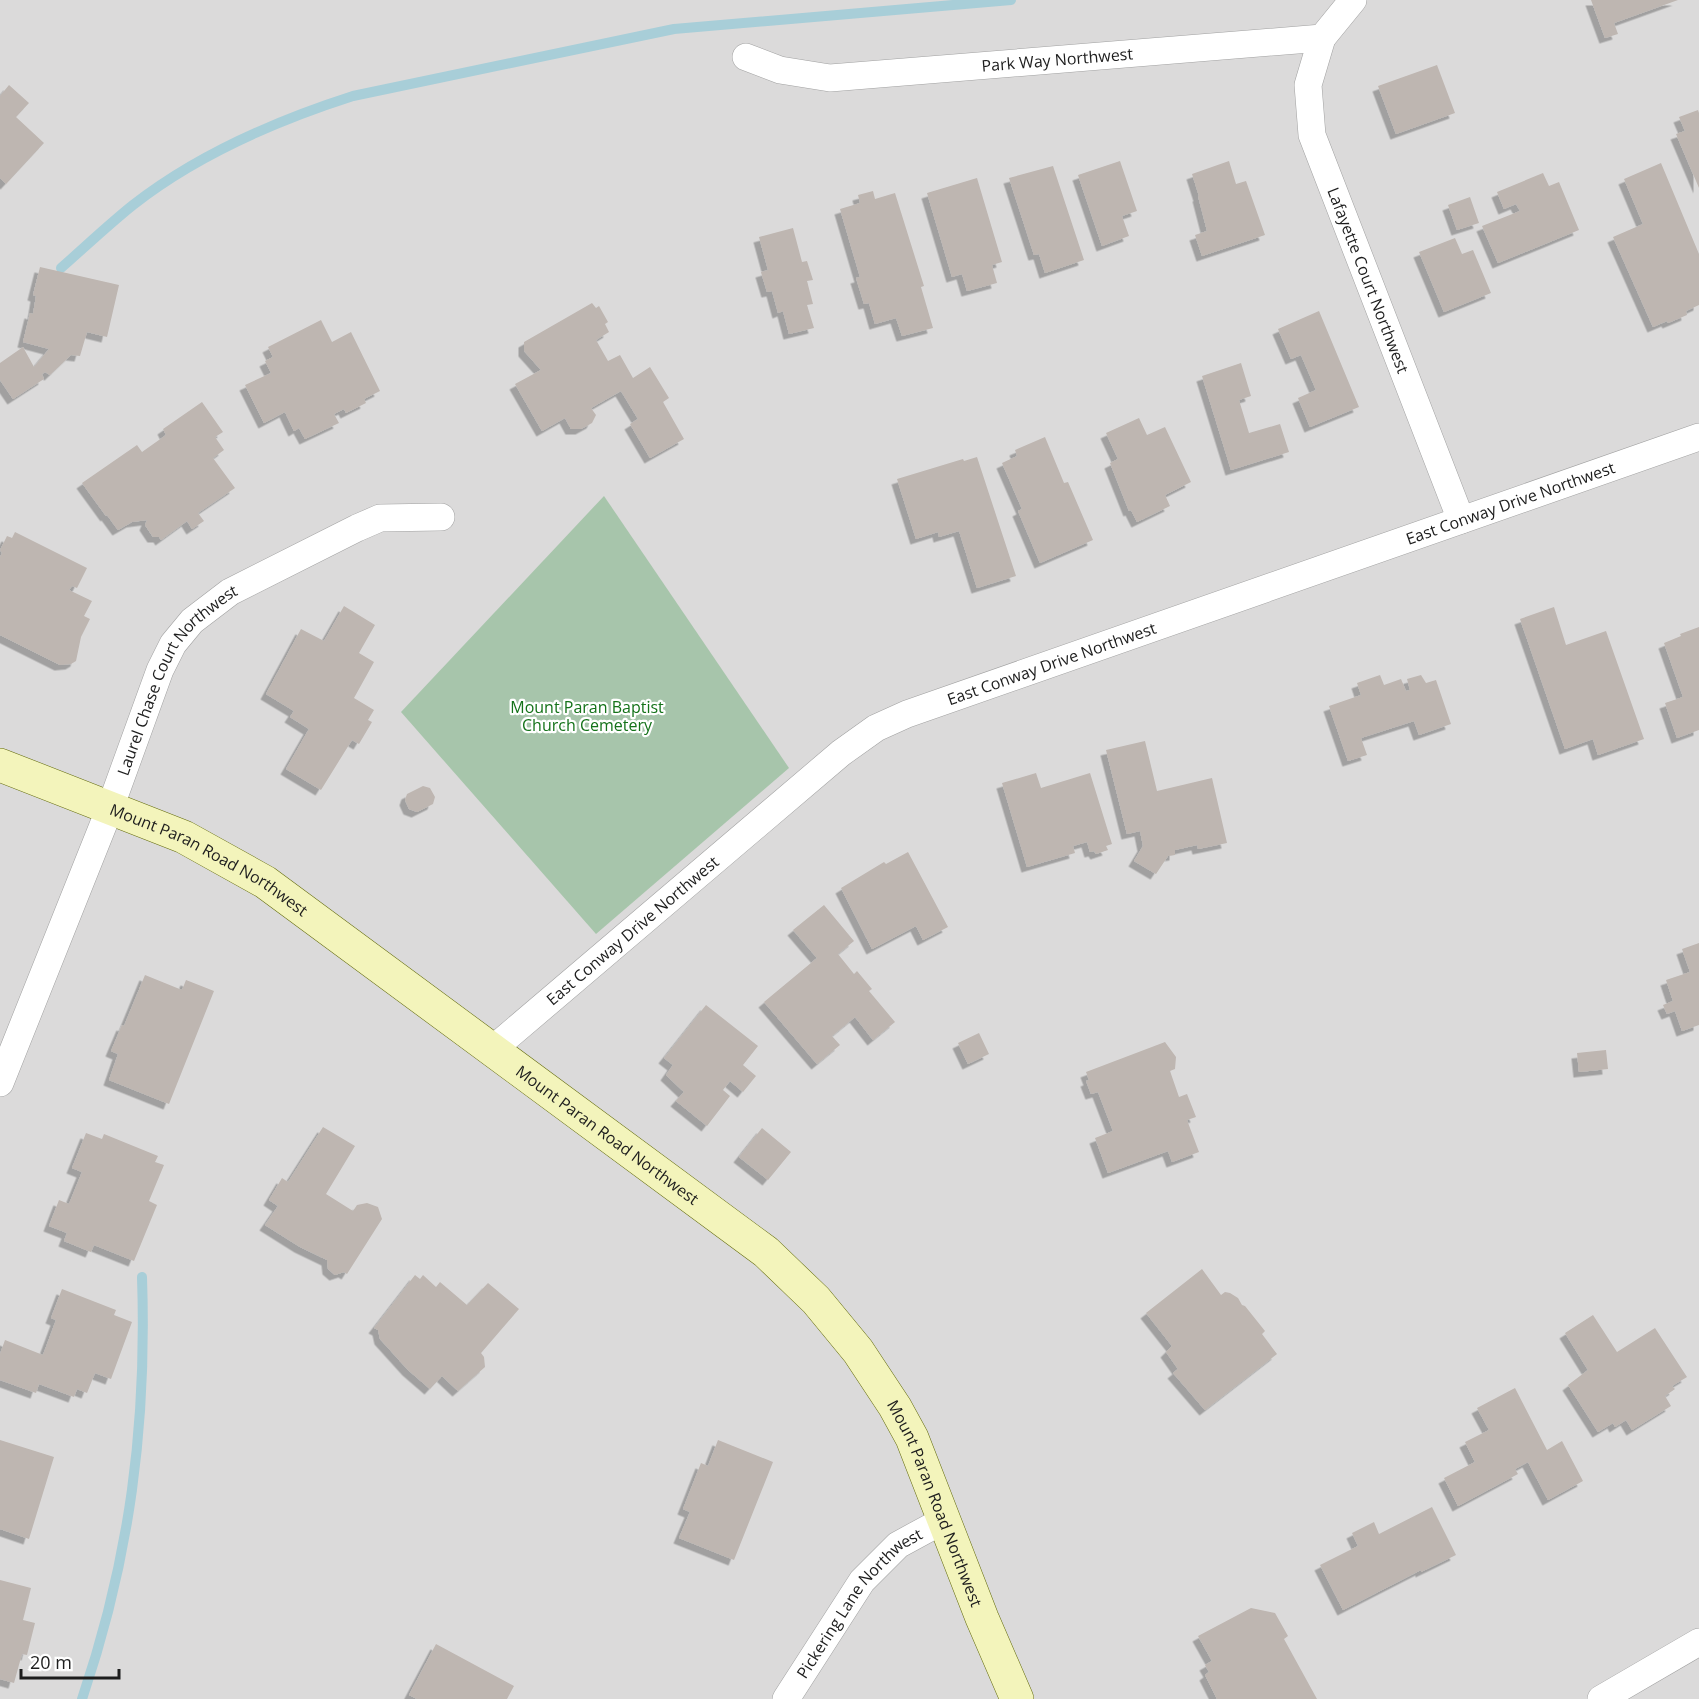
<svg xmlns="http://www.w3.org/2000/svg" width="1699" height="1699" font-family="'Open Sans',sans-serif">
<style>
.residential{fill:#dbdada}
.cemetery{fill:#a7c5ab}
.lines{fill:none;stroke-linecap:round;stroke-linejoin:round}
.stream{stroke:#a8ced8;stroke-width:10}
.building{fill:#beb6b1;filter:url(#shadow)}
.street-casing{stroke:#a1a1a1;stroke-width:28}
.secondary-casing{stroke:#636b0d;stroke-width:34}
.street{stroke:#fff;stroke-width:27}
.secondary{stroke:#f3f4bb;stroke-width:33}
.labels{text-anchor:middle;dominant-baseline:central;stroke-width:4.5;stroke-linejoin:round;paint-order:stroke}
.street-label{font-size:16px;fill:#1d1d1d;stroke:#fff}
.park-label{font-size:16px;fill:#147219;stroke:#fff}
</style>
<defs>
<filter id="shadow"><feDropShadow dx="-5.5" dy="5.5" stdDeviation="0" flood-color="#0004"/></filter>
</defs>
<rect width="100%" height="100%" fill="#eeeae4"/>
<path class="residential" d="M 0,0 L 1699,0 L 1699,1699 L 0,1699 Z"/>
<path class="cemetery" d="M 604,496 L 789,768 L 596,934 L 401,712 Z"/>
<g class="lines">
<path class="stream" d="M 61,268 C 85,247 108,225 133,205 C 198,154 275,121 353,96 L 674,29 L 1011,0
M 82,1699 C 130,1558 147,1425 142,1277"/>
</g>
<path class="building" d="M 1591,0 L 1678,0 L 1614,23 L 1618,34 L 1605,38 Z
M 1437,65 L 1455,113 L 1396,134 L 1378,86 Z
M 9,85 L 29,103 L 16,117 L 44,143 L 6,184 L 0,178 L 0,96 Z
M 1698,110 L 1699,113 L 1699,188 L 1676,134 L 1685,131 L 1679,117 Z
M 1120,161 L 1137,211 L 1122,216 L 1129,236 L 1102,246 L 1078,175 Z
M 1229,161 L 1236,184 L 1246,181 L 1265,235 L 1202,256 L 1195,235 L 1207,231 L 1198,196 L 1199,196 L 1192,174 Z
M 1661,163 L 1699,254 L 1699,305 L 1686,311 L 1687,315 L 1668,323 L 1667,321 L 1653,327 L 1613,237 L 1643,224 L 1624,179 Z
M 1053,166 L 1084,260 L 1045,273 L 1039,254 L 1034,255 L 1009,178 Z
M 1543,173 L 1549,186 L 1559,182 L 1579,230 L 1498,263 L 1482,226 L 1520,211 L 1516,204 L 1504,209 L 1497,192 Z
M 977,178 L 1002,262 L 992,265 L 997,283 L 967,291 L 962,274 L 952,277 L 927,193 Z
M 873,191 L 875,199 L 895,193 L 924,286 L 921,287 L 933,328 L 902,336 L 896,318 L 875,324 L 869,303 L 864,304 L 856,278 L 860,277 L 840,209 L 860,203 L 858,195 Z
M 1470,197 L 1479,223 L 1457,230 L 1448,205 Z
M 793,228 L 802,262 L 807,261 L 813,280 L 807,281 L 813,304 L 807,305 L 814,328 L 789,334 L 783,311 L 778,313 L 772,291 L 767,292 L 761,272 L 768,270 L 759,237 Z
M 1455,238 L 1462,254 L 1473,250 L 1491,293 L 1444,312 L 1419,252 Z
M 40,267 L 119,285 L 107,337 L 87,332 L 80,356 L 71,355 L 50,375 L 45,372 L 42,374 L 44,379 L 13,399 L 0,380 L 0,363 L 23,347 L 34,367 L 49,349 L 23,342 L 30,313 L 33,314 L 36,296 L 33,295 Z
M 592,303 L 596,308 L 599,306 L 608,322 L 605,324 L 609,332 L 596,340 L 608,361 L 620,355 L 633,378 L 650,367 L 669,398 L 663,402 L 684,439 L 650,458 L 630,424 L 638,419 L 621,391 L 591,408 L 596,415 L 592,423 L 581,429 L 571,429 L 565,418 L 542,431 L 515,384 L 541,370 L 524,351 L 524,342 Z
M 1319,311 L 1359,407 L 1310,427 L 1298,398 L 1316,390 L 1301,355 L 1291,359 L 1278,329 Z
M 321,320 L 332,342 L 351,332 L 380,391 L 364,399 L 366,403 L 346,413 L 344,409 L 334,414 L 339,423 L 305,439 L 299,428 L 294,431 L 285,412 L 264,423 L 245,385 L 271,373 L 265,361 L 273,357 L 268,347 Z
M 1241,363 L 1251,396 L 1239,400 L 1249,433 L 1280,424 L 1289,452 L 1231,470 L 1202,376 Z
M 202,402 L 223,432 L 215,437 L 224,450 L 213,458 L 235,488 L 198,513 L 204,521 L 192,529 L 187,521 L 161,540 L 159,537 L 153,537 L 145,525 L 147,520 L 132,522 L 118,530 L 107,515 L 106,516 L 82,483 L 137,445 L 142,452 L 166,435 L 163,429 Z
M 1139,418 L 1147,435 L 1165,427 L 1191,482 L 1165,495 L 1170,506 L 1137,522 L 1131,510 L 1129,511 L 1110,463 L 1118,459 L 1106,433 Z
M 1045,437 L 1064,483 L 1068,482 L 1093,540 L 1040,563 L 1018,511 L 1022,509 L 1002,463 L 1017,456 L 1015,450 Z
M 977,457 L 1016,576 L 977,588 L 959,531 L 939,537 L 938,532 L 916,539 L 897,479 L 963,459 L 964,461 Z
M 15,532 L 87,568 L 77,588 L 72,586 L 69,590 L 92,601 L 84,616 L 90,619 L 81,637 L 76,661 L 71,664 L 60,665 L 0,635 L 0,557 L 2,553 L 0,550 L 7,536 L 12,538 Z
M 344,606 L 375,625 L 359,653 L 374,662 L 354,698 L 374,710 L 368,720 L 372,722 L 359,744 L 352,740 L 321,790 L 286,769 L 309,729 L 290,717 L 294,711 L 266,694 L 301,629 L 324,641 Z
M 1554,607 L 1566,645 L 1606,631 L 1644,739 L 1598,755 L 1593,739 L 1565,749 L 1520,619 Z
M 1699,627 L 1699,730 L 1677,738 L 1665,703 L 1683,697 L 1664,643 L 1681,636 L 1680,634 Z
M 1380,675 L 1384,685 L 1401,679 L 1406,691 L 1410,690 L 1407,679 L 1421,675 L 1426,683 L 1436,680 L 1451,724 L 1419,735 L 1414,721 L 1361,738 L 1367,755 L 1348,761 L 1329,706 L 1361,695 L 1357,683 Z
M 1145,741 L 1157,791 L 1212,778 L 1227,843 L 1198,849 L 1197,845 L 1175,850 L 1175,855 L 1168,856 L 1156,874 L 1134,861 L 1143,846 L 1140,831 L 1127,834 L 1106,750 Z
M 1036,773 L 1041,788 L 1090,773 L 1112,844 L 1106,846 L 1108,850 L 1096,854 L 1094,851 L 1090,852 L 1087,842 L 1073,846 L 1075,853 L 1027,867 L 1002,783 Z
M 423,786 L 430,788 L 435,797 L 433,804 L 417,812 L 409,809 L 405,800 L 407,794 Z
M 908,852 L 948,927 L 923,940 L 916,926 L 872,949 L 841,888 L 884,862 L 886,864 Z
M 824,905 L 854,941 L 838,954 L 854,974 L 857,971 L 872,989 L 869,991 L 895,1022 L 873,1040 L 855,1017 L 832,1036 L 840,1045 L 817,1064 L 764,1002 L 817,958 L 793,930 Z
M 1699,943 L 1699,1025 L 1682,1031 L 1675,1011 L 1667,1014 L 1663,1005 L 1673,1001 L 1666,980 L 1690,972 L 1682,949 Z
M 145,975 L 182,990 L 186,980 L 214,991 L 169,1104 L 109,1080 L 118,1054 L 111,1051 L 122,1025 L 124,1026 Z
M 706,1005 L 758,1046 L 743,1065 L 756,1076 L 743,1092 L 730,1081 L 723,1090 L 730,1096 L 707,1126 L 676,1101 L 684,1092 L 666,1075 L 673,1065 L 664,1058 Z
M 979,1033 L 989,1054 L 968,1064 L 958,1043 Z
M 1165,1042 L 1176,1057 L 1175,1069 L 1170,1071 L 1179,1097 L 1187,1094 L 1196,1117 L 1187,1120 L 1199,1152 L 1172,1162 L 1168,1151 L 1108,1173 L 1095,1138 L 1113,1131 L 1098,1092 L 1091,1094 L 1086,1081 L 1089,1080 L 1086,1072 Z
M 1606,1050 L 1608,1069 L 1579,1072 L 1577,1053 Z
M 323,1127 L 355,1146 L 326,1194 L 353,1211 L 357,1205 L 367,1203 L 378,1207 L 382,1219 L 347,1274 L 344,1272 L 335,1275 L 328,1269 L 327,1260 L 300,1247 L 265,1225 L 278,1206 L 269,1200 L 282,1178 L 288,1182 Z
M 762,1128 L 791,1152 L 768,1180 L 739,1157 Z
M 86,1133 L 102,1139 L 104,1134 L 158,1156 L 155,1162 L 164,1165 L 149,1201 L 157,1205 L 134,1261 L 94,1245 L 91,1252 L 64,1241 L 67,1233 L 49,1226 L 59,1200 L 69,1204 L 82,1172 L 72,1168 Z
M 1202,1269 L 1221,1295 L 1225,1292 L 1230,1293 L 1238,1298 L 1242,1305 L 1245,1306 L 1265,1331 L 1262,1334 L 1277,1354 L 1205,1410 L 1173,1373 L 1178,1369 L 1166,1352 L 1172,1346 L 1146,1313 Z
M 415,1275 L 420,1279 L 423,1275 L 436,1287 L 440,1282 L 467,1305 L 488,1283 L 519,1309 L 481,1353 L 484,1357 L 485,1367 L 458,1391 L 442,1376 L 430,1389 L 408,1370 L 380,1339 L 378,1330 L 374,1328 Z
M 62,1289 L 116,1310 L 114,1315 L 132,1322 L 111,1379 L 95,1373 L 87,1393 L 77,1389 L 74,1397 L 39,1384 L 36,1393 L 0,1380 L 0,1354 L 5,1340 L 43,1355 L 56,1320 L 51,1318 Z
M 1593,1315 L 1617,1352 L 1655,1328 L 1687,1377 L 1672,1386 L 1675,1389 L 1665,1396 L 1671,1406 L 1632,1430 L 1626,1420 L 1615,1427 L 1613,1423 L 1598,1432 L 1568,1385 L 1588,1370 L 1565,1333 Z
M 1515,1388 L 1547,1450 L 1562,1441 L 1583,1481 L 1548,1500 L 1528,1462 L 1515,1469 L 1518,1474 L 1458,1506 L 1444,1478 L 1475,1462 L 1465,1442 L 1489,1430 L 1477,1408 Z
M 0,1440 L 54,1457 L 29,1539 L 0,1529 Z
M 718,1440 L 773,1462 L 734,1560 L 679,1538 L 690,1512 L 683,1509 L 701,1463 L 708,1466 Z
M 1432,1507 L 1456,1555 L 1421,1572 L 1421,1570 L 1343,1610 L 1320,1565 L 1358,1546 L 1352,1533 L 1374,1522 L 1379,1534 Z
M 0,1580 L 31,1588 L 23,1620 L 35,1623 L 27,1655 L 22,1654 L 14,1683 L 0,1679 Z
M 1251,1608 L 1275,1613 L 1288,1636 L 1284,1639 L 1317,1699 L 1217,1699 L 1205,1675 L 1209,1672 L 1205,1665 L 1212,1661 L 1198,1636 Z
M 436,1644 L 514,1686 L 507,1699 L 417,1699 L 409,1695 Z"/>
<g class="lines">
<defs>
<g id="street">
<path id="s1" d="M 1322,38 L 1308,85 L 1312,135 L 1461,520"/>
<path id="s2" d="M 746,57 L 780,70 L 830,78 L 1322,38 L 1353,0"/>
<path id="s3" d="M 493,1049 L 841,753 L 876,728 L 907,714 L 1699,437"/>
<path id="s4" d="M 0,1083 L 110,808 L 160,670 L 173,644 L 192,621 L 230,592 L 357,528 L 380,518 L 441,517"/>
<path id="s5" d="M 786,1699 L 862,1581 L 898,1545 L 944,1520"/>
<path d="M 1601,1699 L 1699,1642"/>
</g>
<g id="secondary">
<path id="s6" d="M 0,765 L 184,837 L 265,882 L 766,1252 L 816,1300 L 858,1351 L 895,1407 L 912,1438 L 982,1618 L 1017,1699"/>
</g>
</defs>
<use href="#street" class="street-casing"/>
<use href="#secondary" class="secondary-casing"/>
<use href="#street" class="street"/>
<use href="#secondary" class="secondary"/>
</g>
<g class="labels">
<g class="street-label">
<text stroke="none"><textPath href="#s2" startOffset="315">Park Way Northwest</textPath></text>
<text stroke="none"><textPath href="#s1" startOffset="255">Lafayette Court Northwest</textPath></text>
<text stroke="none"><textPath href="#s3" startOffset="1173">East Conway Drive Northwest</textPath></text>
<text stroke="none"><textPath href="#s3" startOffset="687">East Conway Drive Northwest</textPath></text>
<text stroke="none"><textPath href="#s4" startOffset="444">Laurel Chase Court Northwest</textPath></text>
<text stroke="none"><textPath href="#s6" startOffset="230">Mount Paran Road Northwest</textPath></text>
<text stroke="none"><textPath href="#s3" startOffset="183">East Conway Drive Northwest</textPath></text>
<text stroke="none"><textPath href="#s6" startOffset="716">Mount Paran Road Northwest</textPath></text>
<text stroke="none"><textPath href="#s6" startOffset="1220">Mount Paran Road Northwest</textPath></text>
<text stroke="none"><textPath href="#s5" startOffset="122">Pickering Lane Northwest</textPath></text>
</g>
<g class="park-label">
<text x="587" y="707">Mount Paran Baptist<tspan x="587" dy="18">Church Cemetery</tspan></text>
</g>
</g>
<path d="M21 1669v9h98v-9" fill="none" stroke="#1d1d1d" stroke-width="3"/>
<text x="30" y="1669" font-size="18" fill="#1d1d1d" stroke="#ffffff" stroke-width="4.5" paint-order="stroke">20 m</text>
</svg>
